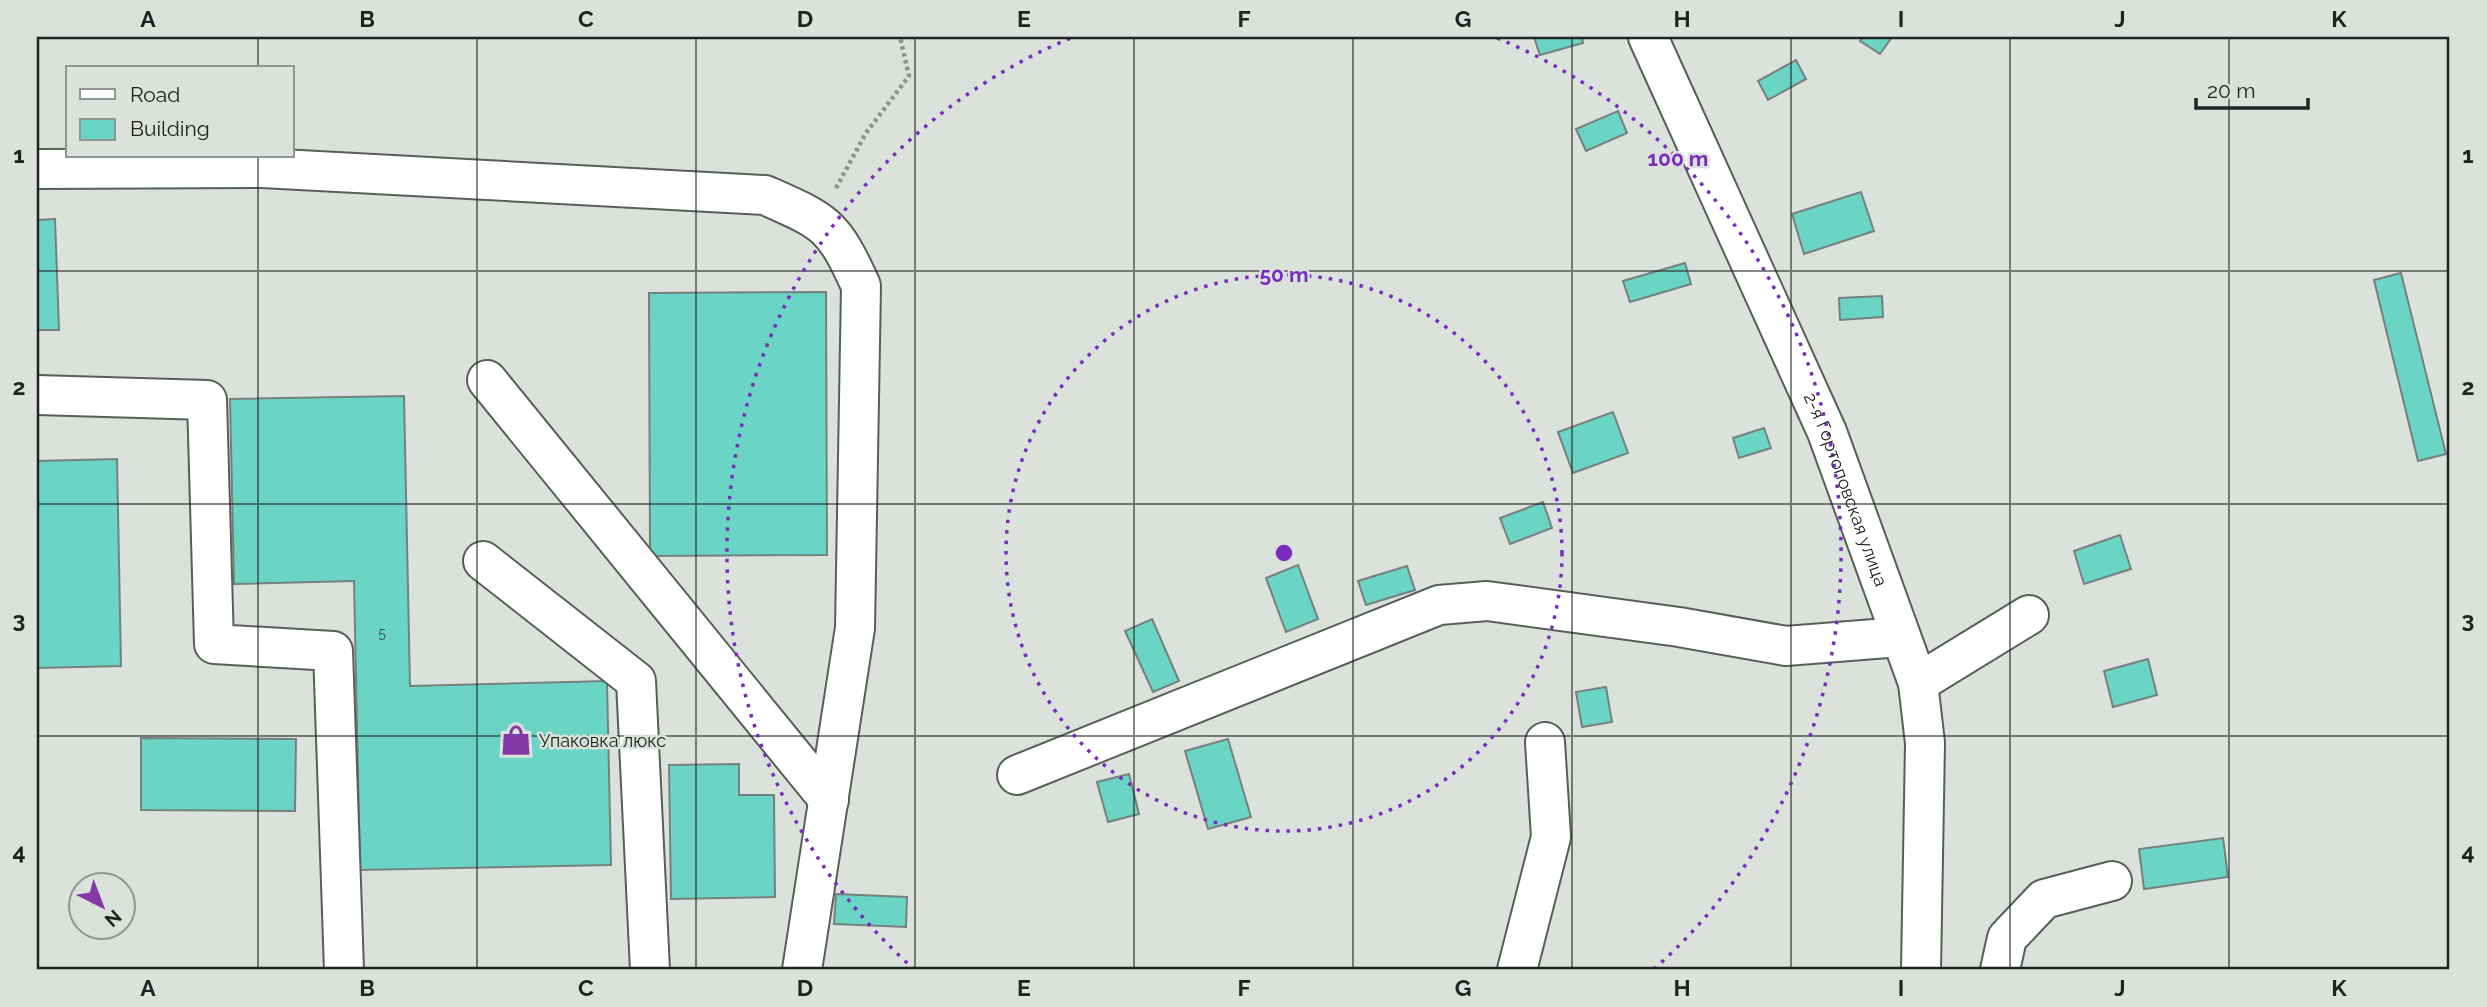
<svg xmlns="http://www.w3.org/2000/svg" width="2487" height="1007" font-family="Raleway,sans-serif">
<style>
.building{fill:#6ad5c5;stroke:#76807e;stroke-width:2}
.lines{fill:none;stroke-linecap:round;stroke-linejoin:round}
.minor-casing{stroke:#585f59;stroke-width:42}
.path{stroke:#8d938e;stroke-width:4.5;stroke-dasharray:3.5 3.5;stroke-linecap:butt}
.minor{stroke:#fff;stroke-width:38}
.grid{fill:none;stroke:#202321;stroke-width:2;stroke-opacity:0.55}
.ring{fill:none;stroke:#7b2cbf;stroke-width:3.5;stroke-dasharray:3.5 7}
.labels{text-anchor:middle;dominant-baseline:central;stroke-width:5;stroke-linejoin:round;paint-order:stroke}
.number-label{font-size:14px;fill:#32504a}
.street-label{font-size:18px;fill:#202321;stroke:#dae2db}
.poi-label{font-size:18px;fill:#202321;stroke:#dae2db;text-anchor:start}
.centre{fill:#7b2cbf;stroke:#dae2db;stroke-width:3.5}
.ring-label{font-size:21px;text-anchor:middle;font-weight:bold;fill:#7b2cbf;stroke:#dae2db;stroke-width:5;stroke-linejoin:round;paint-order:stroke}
.neatline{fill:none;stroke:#202321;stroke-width:2.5}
.grid-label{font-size:23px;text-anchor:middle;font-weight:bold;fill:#202321}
</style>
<rect width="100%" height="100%" fill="#dae2db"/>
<path class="building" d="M 1534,37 L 1582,37 L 1583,43 L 1540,55 Z
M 1863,37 L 1892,37 L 1880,54 L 1860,41 Z
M 1796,60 L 1806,79 L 1768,100 L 1758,81 Z
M 1618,111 L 1627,133 L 1586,151 L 1576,129 Z
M 1861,192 L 1874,231 L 1804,254 L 1792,214 Z
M 55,219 L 59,330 L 37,330 L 37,220 Z
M 1685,263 L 1691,284 L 1630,302 L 1623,281 Z
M 2401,273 L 2446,454 L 2418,461 L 2374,280 Z
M 826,292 L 827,555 L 650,556 L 649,293 Z
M 1882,296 L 1883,317 L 1840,320 L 1839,298 Z
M 404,396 L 410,686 L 607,681 L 611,865 L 360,870 L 354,581 L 234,584 L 230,399 Z
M 1613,412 L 1628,453 L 1573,473 L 1558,432 Z
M 1764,428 L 1771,448 L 1739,458 L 1733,438 Z
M 117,459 L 121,666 L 37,668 L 37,461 Z
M 1543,502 L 1552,528 L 1510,544 L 1500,518 Z
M 2120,535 L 2131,569 L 2084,584 L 2074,551 Z
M 1298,565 L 1318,619 L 1286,632 L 1266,578 Z
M 1407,566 L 1415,590 L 1366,605 L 1358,581 Z
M 1152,619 L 1179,681 L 1153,692 L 1125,631 Z
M 2148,659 L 2157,695 L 2113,707 L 2104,671 Z
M 1606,687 L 1612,722 L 1582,727 L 1576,692 Z
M 141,738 L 296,739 L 295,811 L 141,810 Z
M 1228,739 L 1251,817 L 1208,829 L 1185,751 Z
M 739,764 L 739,795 L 774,795 L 775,897 L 671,899 L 669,765 Z
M 1129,774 L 1139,814 L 1108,822 L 1097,782 Z
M 2223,838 L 2228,877 L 2144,889 L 2139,849 Z
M 836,894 L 907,897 L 906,927 L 834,924 Z"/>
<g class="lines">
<defs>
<g id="minor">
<path id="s1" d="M 1648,37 L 1827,432 L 1918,683 L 1925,743 L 1921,970"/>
<path d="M 37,169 L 262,168 L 765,195 C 826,222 833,224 861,286 L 855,628 L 802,970"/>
<path d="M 487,380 L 829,800"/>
<path d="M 37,395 L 207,400 L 214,644 L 333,651 L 344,970"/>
<path d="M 483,561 L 636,681 L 650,970"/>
<path d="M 1918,683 L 2029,615"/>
<path d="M 1017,775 L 1439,605 L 1487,601 L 1679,627 L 1786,646 L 1900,637"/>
<path d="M 1517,970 L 1551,837 L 1545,742"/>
<path d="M 2000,970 L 2007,938 L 2044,899 L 2112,881"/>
</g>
</defs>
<use href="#minor" class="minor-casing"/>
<path class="path" d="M 836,188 L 866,133 L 909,76 L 900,37"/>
<use href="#minor" class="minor"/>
</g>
<path class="grid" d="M 258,37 L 258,68M 477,37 L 477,970M 696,37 L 696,970M 915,37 L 915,970M 1134,37 L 1134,970M 1353,37 L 1353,970M 1572,37 L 1572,970M 1791,37 L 1791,970M 2010,37 L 2010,970M 2229,37 L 2229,970M 258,156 L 258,970M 37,271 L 2450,271M 37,504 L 2450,504M 37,736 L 2450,736"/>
<g class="ring">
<circle cx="1284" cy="553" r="278"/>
<path d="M915 970A557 557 0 0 1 1071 38M1497 38A557 557 0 0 1 1653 970"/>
</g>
<defs>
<symbol id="shop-bare" viewBox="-9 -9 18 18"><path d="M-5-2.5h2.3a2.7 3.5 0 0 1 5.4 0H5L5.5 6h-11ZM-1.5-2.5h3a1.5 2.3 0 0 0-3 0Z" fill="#8637a7" stroke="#dae2db" stroke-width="2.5" paint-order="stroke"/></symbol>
</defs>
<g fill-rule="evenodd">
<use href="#shop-bare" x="494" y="718" width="44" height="44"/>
</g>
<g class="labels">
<g class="number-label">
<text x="382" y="633">5</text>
</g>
<g class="street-label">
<text stroke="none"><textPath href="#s1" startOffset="494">2-я Гортоповская улица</textPath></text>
</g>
<g class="poi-label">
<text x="539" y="740">Упаковка люкс</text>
</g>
</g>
<circle cx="1284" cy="553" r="10" class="centre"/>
<g class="ring-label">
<text x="1678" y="166">100 m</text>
<text x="1284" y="282">50 m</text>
</g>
<rect width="2487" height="1007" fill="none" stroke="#dae2db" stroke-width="77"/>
<rect x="66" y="66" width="228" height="91" fill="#dae2db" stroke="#909691" stroke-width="2"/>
<rect x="80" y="89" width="35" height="10" fill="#ffffff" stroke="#909691" stroke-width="2"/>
<text x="130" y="102" font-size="21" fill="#202321">Road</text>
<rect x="80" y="119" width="35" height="21" fill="#6ad5c5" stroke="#909691" stroke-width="2"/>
<text x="130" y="136" font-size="21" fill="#202321">Building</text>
<g transform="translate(102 906) rotate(138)"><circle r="33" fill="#dae2db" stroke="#909691" stroke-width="2"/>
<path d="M0-5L12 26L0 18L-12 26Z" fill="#8637a7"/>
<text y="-10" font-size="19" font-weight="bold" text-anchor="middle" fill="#202321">N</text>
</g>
<path d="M2196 98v10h112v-10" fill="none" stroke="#202321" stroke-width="3.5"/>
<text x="2207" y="98" font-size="21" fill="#202321" stroke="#dae2db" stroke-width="5" paint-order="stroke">20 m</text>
<rect x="38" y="38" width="2410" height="930" class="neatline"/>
<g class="grid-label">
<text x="148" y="27">A</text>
<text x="367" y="27">B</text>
<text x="586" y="27">C</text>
<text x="805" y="27">D</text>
<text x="1024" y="27">E</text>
<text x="1244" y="27">F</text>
<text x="1463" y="27">G</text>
<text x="1682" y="27">H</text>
<text x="1901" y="27">I</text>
<text x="2120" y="27">J</text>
<text x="2339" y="27">K</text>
<text x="19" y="163">1</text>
<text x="2468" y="163">1</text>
<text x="19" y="395">2</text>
<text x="2468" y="395">2</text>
<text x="19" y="628">3</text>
<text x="2468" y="628">3</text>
<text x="19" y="860">4</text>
<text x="2468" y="860">4</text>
<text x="148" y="996">A</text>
<text x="367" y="996">B</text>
<text x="586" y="996">C</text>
<text x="805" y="996">D</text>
<text x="1024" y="996">E</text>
<text x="1244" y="996">F</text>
<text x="1463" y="996">G</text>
<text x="1682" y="996">H</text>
<text x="1901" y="996">I</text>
<text x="2120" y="996">J</text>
<text x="2339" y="996">K</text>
</g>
</svg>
